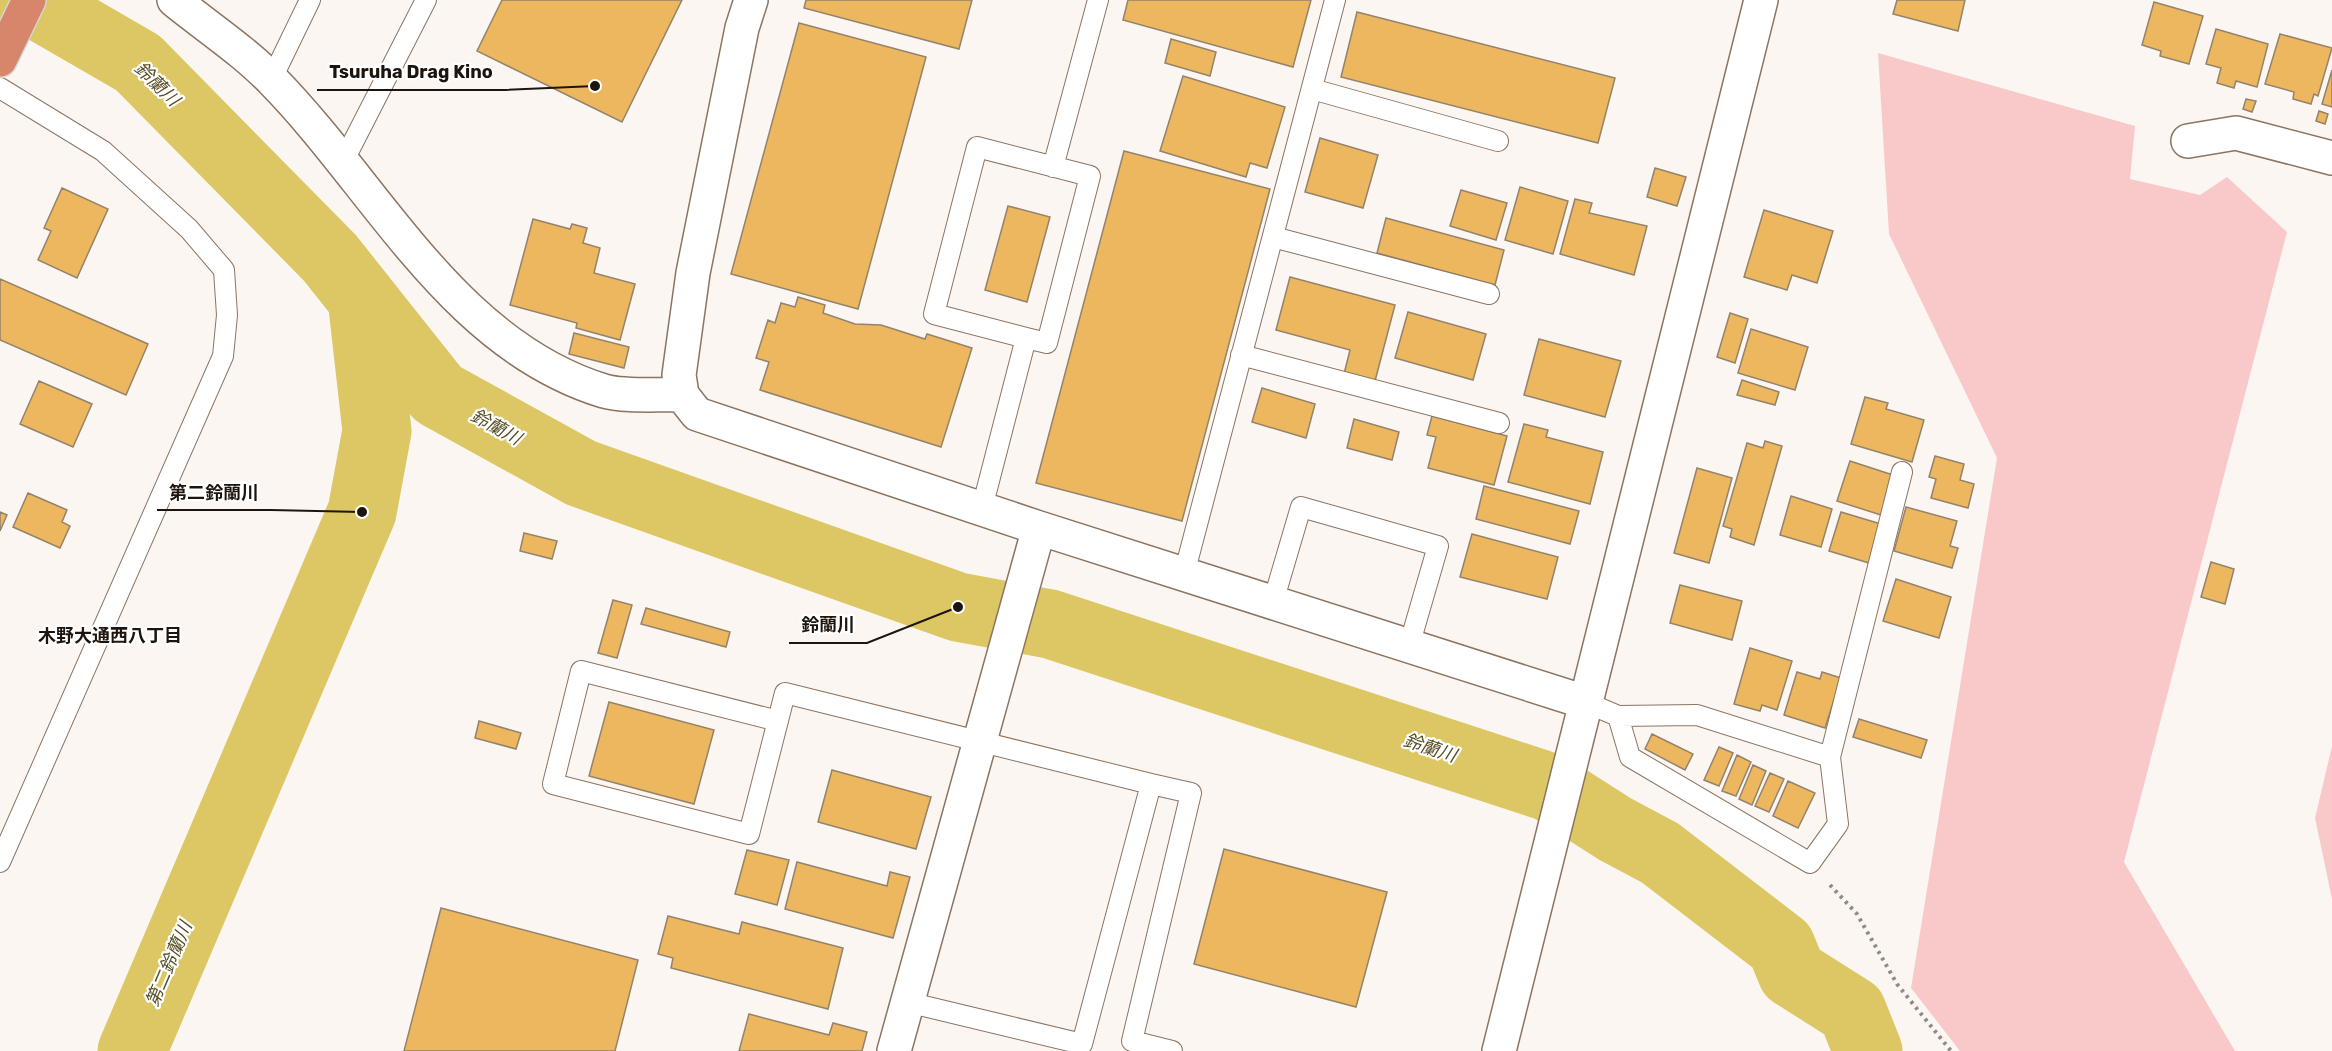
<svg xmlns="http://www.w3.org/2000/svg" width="2332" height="1051" font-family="Rubik,'Noto Sans JP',sans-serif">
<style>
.green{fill:#f9c9c9}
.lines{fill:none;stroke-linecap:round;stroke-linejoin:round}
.river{stroke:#dcc764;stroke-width:69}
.building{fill:#edb760;stroke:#93836a;stroke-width:1.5}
.service-casing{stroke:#8c7461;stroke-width:22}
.minor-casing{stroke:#8c7461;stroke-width:36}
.trunk-casing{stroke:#d6d5d3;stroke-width:36}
.path{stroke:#918984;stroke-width:4;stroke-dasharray:3 4.5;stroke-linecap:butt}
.service{stroke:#fff;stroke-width:20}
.minor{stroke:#fff;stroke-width:33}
.trunk{stroke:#d7866c;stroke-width:33}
.labels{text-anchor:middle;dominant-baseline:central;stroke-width:4.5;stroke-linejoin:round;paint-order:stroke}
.water-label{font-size:18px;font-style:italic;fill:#564d24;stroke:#fff}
.neighbourhood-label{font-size:18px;font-weight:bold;fill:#1d140d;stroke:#fff}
.leader{fill:none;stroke:#1d140d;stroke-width:2}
.callout-dot{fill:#1d140d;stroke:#fff;stroke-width:2}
.callout-label{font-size:18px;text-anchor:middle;font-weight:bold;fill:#1d140d;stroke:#fff;stroke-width:4.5;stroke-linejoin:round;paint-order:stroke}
</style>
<rect width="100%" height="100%" fill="#fcf6f2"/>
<path class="green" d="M 1878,53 L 2135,126 L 2130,179 L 2200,195 L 2227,177 L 2287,232 L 2124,862 L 2235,1051 L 1960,1051 L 1911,988 L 1997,458 L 1889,234 Z
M 2332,746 L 2332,899 L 2315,818 Z"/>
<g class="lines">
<path class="river" d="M 29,0 L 138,63 L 330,258 L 438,394 L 581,473 L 958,607 L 1050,624 L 1549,787 L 1615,829 L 1660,853 L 1781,946 L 1792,973 L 1852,1011 L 1868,1051
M 132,1051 L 362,512 L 377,431 L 362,298"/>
</g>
<path class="building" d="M 502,0 L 682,0 L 622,122 L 477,51 Z
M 806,0 L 972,0 L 959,49 L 804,8 Z
M 1128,0 L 1311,0 L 1293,67 L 1123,20 Z
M 1897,0 L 1965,0 L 1958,31 L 1893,14 Z
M 2154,2 L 2203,16 L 2189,64 L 2160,56 L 2161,51 L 2142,45 Z
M 1357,12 L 1615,78 L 1598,143 L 1341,77 Z
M 799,23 L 926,57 L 858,309 L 731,274 Z
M 2216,29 L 2268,44 L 2257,87 L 2236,81 L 2234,88 L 2217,83 L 2221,68 L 2206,64 Z
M 2280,34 L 2332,48 L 2318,96 L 2314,94 L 2311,104 L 2293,99 L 2294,92 L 2265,84 Z
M 1171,39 L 1216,52 L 1210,76 L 1165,63 Z
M 2332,70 L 2332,107 L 2322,104 Z
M 1183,76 L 1285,107 L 1267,168 L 1250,163 L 1246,177 L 1160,151 Z
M 2246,99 L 2256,101 L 2252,112 L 2243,109 Z
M 2319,111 L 2328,114 L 2325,124 L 2316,121 Z
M 1320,138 L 1378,155 L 1363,208 L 1305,192 Z
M 1124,151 L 1270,189 L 1182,521 L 1036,483 Z
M 1655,168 L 1686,177 L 1677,206 L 1647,197 Z
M 1520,187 L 1568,201 L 1553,254 L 1505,240 Z
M 62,188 L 108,209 L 77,278 L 38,260 L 51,231 L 44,228 Z
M 1461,190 L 1507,203 L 1496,240 L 1450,226 Z
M 1575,199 L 1592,203 L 1589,213 L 1647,226 L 1634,275 L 1560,254 Z
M 1008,206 L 1050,217 L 1027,302 L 985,290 Z
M 1764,210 L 1833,231 L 1817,283 L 1792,275 L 1787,290 L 1744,277 Z
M 1386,218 L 1504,250 L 1495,285 L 1377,253 Z
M 533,219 L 570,229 L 572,224 L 587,228 L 583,243 L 600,248 L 594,273 L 635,284 L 620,340 L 576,328 L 577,323 L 510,305 Z
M 1290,277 L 1395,305 L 1375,381 L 1344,374 L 1350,350 L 1276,330 Z
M 0,279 L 148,344 L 126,395 L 0,340 Z
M 798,297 L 825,305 L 823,313 L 855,324 L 881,325 L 925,339 L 927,334 L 972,348 L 941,447 L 760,390 L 769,362 L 756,358 L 768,320 L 775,323 L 781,303 L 795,307 Z
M 1408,312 L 1486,334 L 1473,380 L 1395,358 Z
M 1730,313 L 1748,319 L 1735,363 L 1717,357 Z
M 1751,329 L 1808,347 L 1795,390 L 1738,373 Z
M 574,333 L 629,347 L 624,368 L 569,354 Z
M 1539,339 L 1621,361 L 1605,417 L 1524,395 Z
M 1742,380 L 1779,392 L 1775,405 L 1737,395 Z
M 39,381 L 92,404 L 73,447 L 20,424 Z
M 1262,388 L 1315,404 L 1306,438 L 1252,422 Z
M 1865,397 L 1888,403 L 1886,409 L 1924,420 L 1912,462 L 1851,444 Z
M 1432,416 L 1507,436 L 1494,485 L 1428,468 L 1436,437 L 1427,435 Z
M 1354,419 L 1399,432 L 1392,460 L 1347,448 Z
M 1524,424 L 1548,430 L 1546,437 L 1603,452 L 1590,504 L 1508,482 Z
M 1765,441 L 1782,446 L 1754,545 L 1730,537 L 1732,529 L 1723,526 L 1747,443 L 1763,448 Z
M 1935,456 L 1964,464 L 1960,480 L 1974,484 L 1968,508 L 1931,498 L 1936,479 L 1929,477 Z
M 1850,461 L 1893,475 L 1881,515 L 1837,501 Z
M 1697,468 L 1732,478 L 1709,563 L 1674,553 Z
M 1484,486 L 1579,511 L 1570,544 L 1476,519 Z
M 28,493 L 67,510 L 62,522 L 70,526 L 60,548 L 13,527 Z
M 1791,496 L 1832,509 L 1821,547 L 1780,535 Z
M 1906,507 L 1957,521 L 1950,546 L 1958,548 L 1952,568 L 1894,551 Z
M 0,512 L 7,515 L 0,531 Z
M 1841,512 L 1881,524 L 1869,563 L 1829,551 Z
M 524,533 L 557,541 L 552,559 L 520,551 Z
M 1472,534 L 1558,557 L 1547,599 L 1460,577 Z
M 2211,562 L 2234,569 L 2225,604 L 2201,597 Z
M 1896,579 L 1951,597 L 1939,638 L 1883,621 Z
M 1680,585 L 1742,601 L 1732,640 L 1670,623 Z
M 613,600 L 632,605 L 617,658 L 598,653 Z
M 646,608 L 730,632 L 726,647 L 641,624 Z
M 1750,648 L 1792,661 L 1777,710 L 1762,705 L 1760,711 L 1734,704 Z
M 1797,672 L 1820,679 L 1822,672 L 1841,678 L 1825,728 L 1784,715 Z
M 609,702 L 714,730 L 694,804 L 589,776 Z
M 1859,719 L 1927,740 L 1921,758 L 1853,737 Z
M 479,721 L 521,733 L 516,749 L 475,738 Z
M 1652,734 L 1693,754 L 1685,770 L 1645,749 Z
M 1719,747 L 1733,753 L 1719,786 L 1704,780 Z
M 1737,755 L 1751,762 L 1736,796 L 1722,791 Z
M 1753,765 L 1766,771 L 1752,805 L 1739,799 Z
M 832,770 L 931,797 L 916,849 L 818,822 Z
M 1770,773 L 1784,779 L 1769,812 L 1755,806 Z
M 1788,781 L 1815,793 L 1798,828 L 1773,816 Z
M 1224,849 L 1387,892 L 1356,1007 L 1194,964 Z
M 747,850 L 789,860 L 777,905 L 735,894 Z
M 797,862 L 887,886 L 890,872 L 910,877 L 893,938 L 785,909 Z
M 441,908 L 638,960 L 615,1051 L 404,1051 Z
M 668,916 L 739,934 L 742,922 L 843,948 L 828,1009 L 671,968 L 673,958 L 658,954 Z
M 749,1014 L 829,1035 L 833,1023 L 867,1032 L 862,1051 L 739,1051 Z"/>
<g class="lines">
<defs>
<path id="service" d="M 277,68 L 310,0
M 0,88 L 103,151 L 189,229 L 224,270 L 227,315 L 223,356 L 0,862
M 1312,89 L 1498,141
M 343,162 L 426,0
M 1053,167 L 1098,0
M 1273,237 L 1489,294
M 1241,355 L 1499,423
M 982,508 L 1026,338 L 934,314 L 977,147 L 1090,176 L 1047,343 L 1026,338
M 1184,574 L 1335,0
M 1273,602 L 1301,507 L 1438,546 L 1409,646
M 1585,702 L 1618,716 L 1697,715 L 1830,757 L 1902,472
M 1618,716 L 1630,757 L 1810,863 L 1838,824 L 1830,757
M 778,721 L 581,671 L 553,784 L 749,834 L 785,693 L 1151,784 L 1082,1044 L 907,1002
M 1151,784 L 1191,793 L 1132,1041 L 1172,1051"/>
<path id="minor" d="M 174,0 C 206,26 244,51 273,81 C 377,187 453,345 604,391 C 625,397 660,394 682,395
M 751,0 L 742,28 L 693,273 L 679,375 L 682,395 L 697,414 L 1039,528 L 1585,702
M 2188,141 L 2236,133 L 2332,158
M 894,1051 L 1039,528
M 1499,1051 L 1761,0"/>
<path id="trunk" d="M 0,60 L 29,0"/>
</defs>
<use href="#service" class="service-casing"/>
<use href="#minor" class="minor-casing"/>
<use href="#trunk" class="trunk-casing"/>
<path class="path" d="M 1830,885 L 1857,914 L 1897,984 L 1951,1051"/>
<use href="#service" class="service"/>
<use href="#minor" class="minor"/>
<use href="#trunk" class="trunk"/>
</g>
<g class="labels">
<g class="water-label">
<text transform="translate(157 84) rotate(44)">鈴蘭川</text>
<text transform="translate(496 427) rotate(29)">鈴蘭川</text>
<text transform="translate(1430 748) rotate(18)">鈴蘭川</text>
<text transform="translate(169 964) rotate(-67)">第二鈴蘭川</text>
</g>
<g class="neighbourhood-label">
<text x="110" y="636">木野大通西八丁目</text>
</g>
</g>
<path class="leader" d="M595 86L505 90H317M362 512L271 510H157M958 607L867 643H789"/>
<g class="callout-dot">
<circle cx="595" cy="86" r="6"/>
<circle cx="362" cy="512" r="6"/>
<circle cx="958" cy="607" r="6"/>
</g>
<g class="callout-label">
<text x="411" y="78">Tsuruha Drag Kino</text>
<text x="214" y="499">第二鈴蘭川</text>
<text x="828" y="631">鈴蘭川</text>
</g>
</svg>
